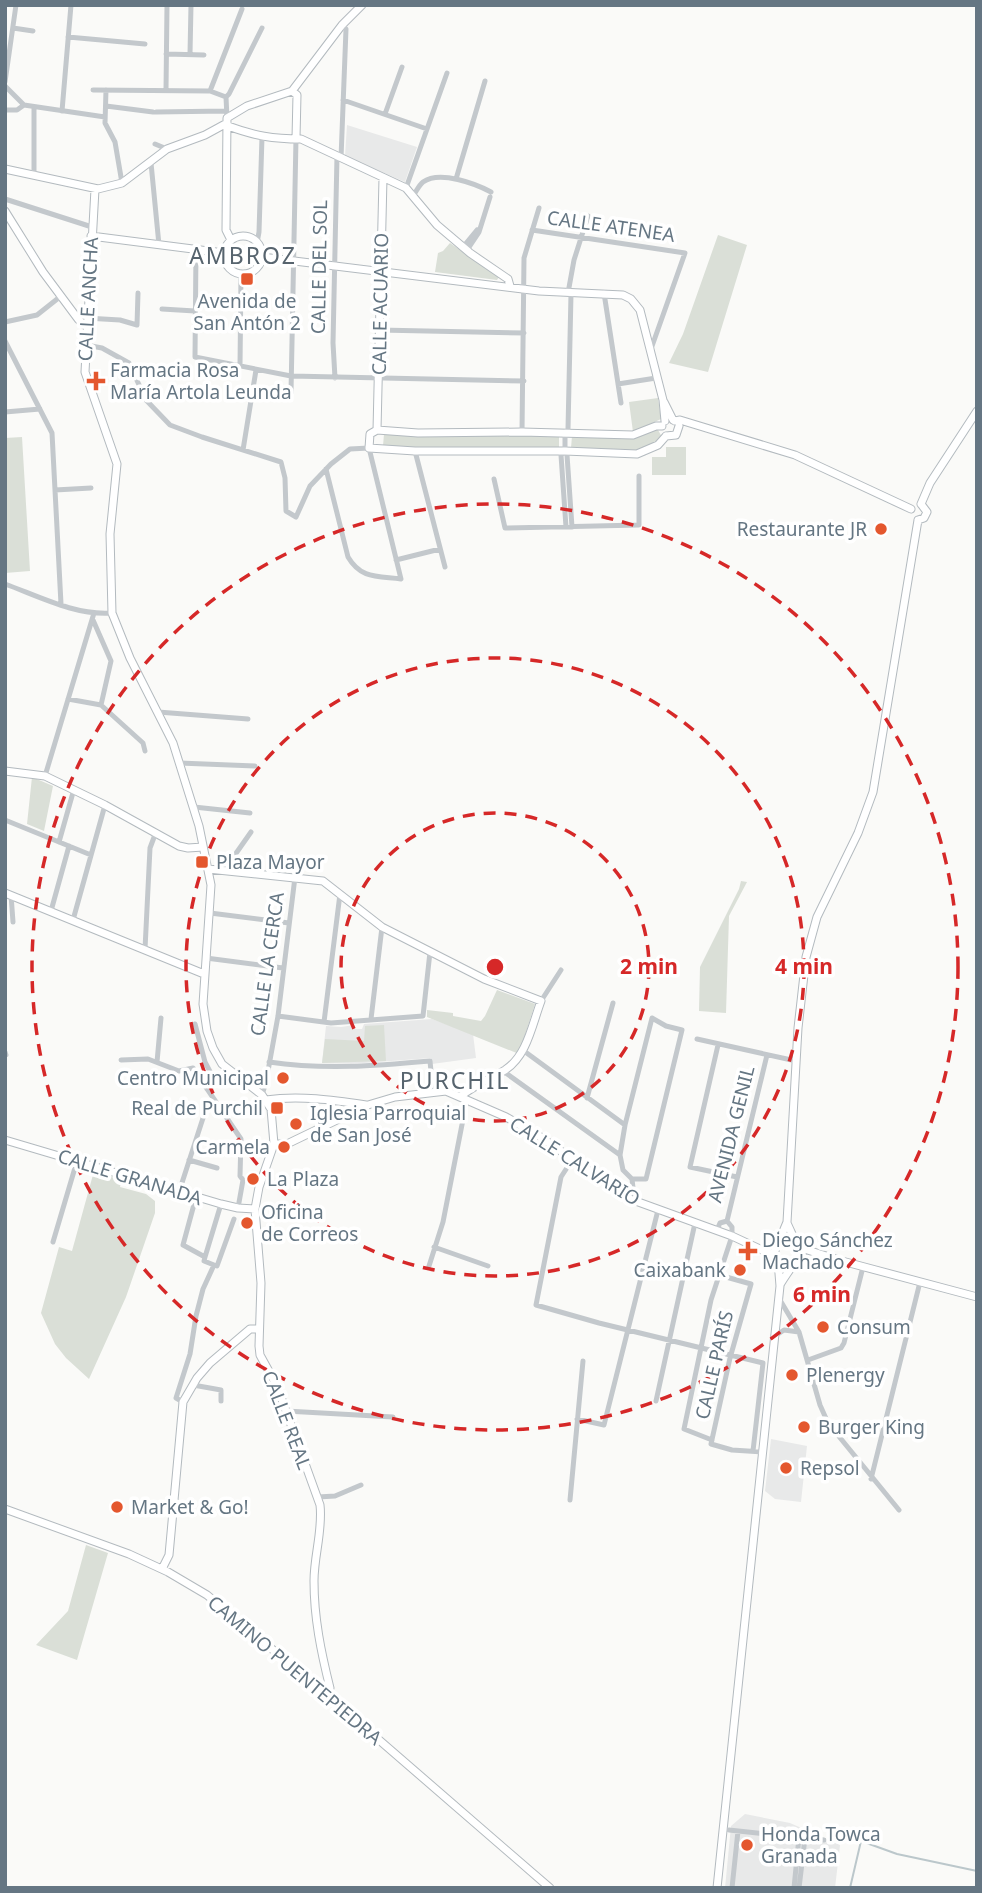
<svg xmlns="http://www.w3.org/2000/svg" width="982" height="1893" font-family="'Noto Sans',sans-serif">
<style>
.built{fill:#e8e9e9}
.green{fill:#dadfd7}
.lines{fill:none;stroke-linecap:round;stroke-linejoin:round}
.stream{stroke:#bbc7cb;stroke-width:2}
.secondary-casing{stroke:#b3babf;stroke-width:9}
.street{stroke:#c3c8cc;stroke-width:5}
.secondary{stroke:#fff;stroke-width:7}
.ring{fill:none;stroke:#d62828;stroke-width:3.5;stroke-dasharray:12 9}
.poi-dot{fill:#e4572e;stroke:#fff;stroke-width:2.5}
.labels{text-anchor:middle;dominant-baseline:central;stroke-width:7;stroke-linejoin:round;paint-order:stroke}
.street-label{font-size:19px;fill:#657683;stroke:#fff}
.poi-label{font-size:19px;fill:#657683;stroke:#fff;text-anchor:start}
.quarter-label{font-size:23px;letter-spacing:2px;fill:#57646e;stroke:#fff}
.centre{fill:#d62828;stroke:#fff;stroke-width:3.5}
.ring-label{font-size:21px;text-anchor:middle;font-weight:bold;fill:#d62828;stroke:#fff;stroke-width:7;stroke-linejoin:round;paint-order:stroke}
</style>
<rect width="100%" height="100%" fill="#fafaf8"/>
<path class="built" d="M 347,125 L 417,147 L 405,182 L 345,156 Z
M 432,1019 L 473,1034 L 476,1058 L 432,1064 L 431,1058 L 351,1064 L 322,1063 L 326,1026 L 341,1027 L 354,1025 L 355,1029 L 362,1029 L 364,1024 Z
M 771,1439 L 807,1446 L 801,1502 L 775,1499 L 765,1491 Z
M 745,1814 L 790,1823 L 840,1845 L 835,1888 L 725,1888 L 731,1826 Z"/>
<path class="green" d="M 718,235 L 747,245 L 708,372 L 669,363 L 683,334 Z
M 450,243 L 499,277 L 497,280 L 435,272 L 438,253 L 443,251 Z
M 658,398 L 661,419 L 633,432 L 629,402 Z
M 654,429 L 658,430 L 662,437 C 643,461 598,449 571,448 L 572,436 L 633,437 Z
M 384,434 L 559,435 L 559,447 L 419,449 L 383,446 Z
M 22,437 L 30,571 L 5,573 L 5,438 Z
M 666,447 L 686,447 L 686,475 L 652,475 L 652,457 L 666,457 Z
M 32,777 L 53,786 L 44,831 L 27,824 Z
M 741,881 L 747,882 L 729,916 L 726,1013 L 699,1011 L 700,967 L 739,889 Z
M 497,990 L 535,1004 L 519,1054 L 427,1017 L 427,1010 L 453,1013 L 453,1016 L 481,1021 L 485,1016 Z
M 384,1025 L 386,1061 L 322,1063 L 325,1039 L 364,1041 L 365,1026 Z
M 94,1171 L 122,1179 L 120,1187 L 146,1194 L 155,1201 L 155,1213 L 126,1297 L 89,1379 L 66,1358 L 55,1344 L 41,1313 L 59,1247 L 72,1251 Z
M 86,1545 L 108,1553 L 77,1660 L 36,1645 L 68,1611 Z"/>
<g class="lines">
<path class="stream" d="M 850,1888 L 861,1841 L 897,1854 L 977,1871"/>
<defs>
<path id="secondary" d="M 292,91 L 342,25 L 362,5
M 292,91 L 297,95 L 296,138
M 228,126 C 255,136 273,139 301,139 L 406,188 L 437,225 L 470,253 L 508,279 L 510,286
M 5,169 L 98,189 L 122,183 L 167,149 L 205,135 L 227,123
M 95,189 L 85,372 L 117,464 L 110,534 L 112,613 L 130,658 L 173,743 L 199,826 L 211,885 L 203,1004 L 207,1031 L 213,1048 L 222,1064 L 262,1095 L 271,1109 L 274,1144 L 259,1187 L 255,1209 L 261,1283 L 259,1346 L 260,1355 L 277,1386 L 320,1505 C 323,1530 314,1555 314,1581 C 314,1618 321,1652 330,1688 L 326,1694
M 5,211 L 43,272 L 78,319 L 83,324 L 86,325
M 91,236 L 224,253
M224 255a19 19 0 1 1 38 0a19 19 0 1 1-38 0Z
M 231,240 L 226,230 L 227,118 L 247,106 L 292,91
M 262,257 L 539,291 L 623,295 L 631,299 L 640,310 L 663,400 L 665,421
M 664,402 L 673,420
M 675,421 L 680,420 L 795,455 L 911,509
M 662,426 L 656,426 L 633,435 L 522,432 L 418,433 L 377,430 L 370,434 L 369,448 L 415,451 L 565,451 L 637,454 L 658,445 L 666,436
M 377,430 L 383,178
M 666,436 L 676,435 L 679,426
M 921,504 L 930,483 L 977,411
M 918,520 L 924,518 L 927,512 L 921,504
M 5,771 L 45,776 L 105,805 L 179,846 L 188,848 L 203,847
M 208,869 L 323,881 L 382,927 L 484,979 L 541,1001 C 532,1025 527,1056 505,1070 C 490,1079 475,1085 461,1096
M 5,893 L 204,974
M 266,1100 C 299,1095 333,1100 366,1105
M 5,1140 L 221,1204 L 238,1208 L 255,1209
M 274,1144 L 287,1144 L 368,1105 L 395,1097 L 446,1091 L 506,1117 L 539,1136 L 630,1199 L 732,1236 L 775,1256
M 798,1247 L 842,1261 L 977,1297
M 798,1259 L 828,1259
M 790,1265 L 780,1263 L 774,1253 L 787,1222 L 798,1028 L 806,957 L 817,917 L 858,833 L 873,792 L 918,520
M 780,1285 C 784,1277 801,1256 799,1250 C 798,1246 790,1230 787,1223
M 5,1509 L 129,1554 L 168,1572 L 207,1595 L 326,1694 L 550,1888
M 162,1569 L 169,1555 L 183,1402 L 197,1378 L 210,1363 L 250,1329 L 259,1329
M 717,1888 L 780,1286 L 778,1261"/>
</defs>
<use href="#secondary" class="secondary-casing"/>
<path class="street" d="M 13,28 L 33,31
M 68,37 L 145,44
M 166,54 L 204,55
M 190,54 L 191,5
M 5,82 L 16,5
M 5,86 L 24,105
M 93,90 L 210,91 L 226,97 L 227,118
M 106,90 L 105,123 L 115,142 L 122,183
M 166,90 L 167,5
M 210,91 L 242,9
M 226,97 L 229,94 L 262,28
M 343,100 L 427,129
M 106,106 L 153,112
M 5,110 L 17,110 L 24,105 L 105,117
M 62,111 L 71,5
M 156,112 L 226,111
M 385,114 L 402,67
M 155,144 L 167,149
M 341,158 L 346,29 L 342,25
M 151,163 L 159,245
M 34,175 L 34,107
M 456,179 L 485,81
M 406,188 L 447,73
M 413,196 C 416,192 419,185 423,182 C 440,170 476,184 491,192
M 5,199 L 92,227
M 532,230 L 685,253 L 651,349
M 257,243 L 259,232 L 262,137
M 463,247 L 477,230
M 196,249 L 195,357 L 291,376 L 524,381
M 467,250 L 479,232 L 490,197
M 568,293 L 574,260 L 588,216
M 604,293 L 621,403
M 571,294 L 568,429 L 565,433 L 565,451 L 567,455 L 572,527
M 162,309 L 195,311
M 86,318 L 120,320 L 137,325 L 138,293
M 5,322 L 37,315 L 61,296
M 379,330 L 524,333
M 5,341 L 52,433 L 61,604
M 86,345 L 102,348 L 129,363 L 146,400 L 170,425 L 202,437 L 281,462 L 285,478 L 286,511 L 296,517 L 310,486 L 331,464 L 350,449 L 369,448 L 401,579 C 377,576 361,579 348,557 L 326,469
M 240,366 L 241,274
M 335,378 L 333,343 L 337,156
M 618,384 L 656,378
M 291,393 L 296,138
M 5,412 L 40,409
M 522,432 L 524,258 L 539,208
M 243,450 L 256,370
M 415,451 L 445,567
M 565,451 L 561,455 L 566,527
M 494,479 L 505,528 L 639,525 L 639,476
M 55,490 L 91,488
M 396,560 L 440,549
M 5,584 C 38,596 76,616 112,613
M 93,620 L 111,661 L 101,705 L 143,743 L 145,751
M 68,699 L 101,705
M 158,712 L 248,719
M 179,763 L 255,766
M 45,776 L 94,613
M 194,807 L 250,813
M 5,820 L 91,855
M 59,842 L 74,789
M 225,869 L 251,832
M 11,895 L 13,922
M 51,911 L 69,846
M 210,913 L 289,923
M 73,920 L 105,805
M 145,949 L 150,848 L 156,832
M 206,958 L 283,968
M 541,1001 L 561,970
M 278,1016 L 331,1023 L 423,1016 L 430,952
M 652,1018 L 666,1026 L 682,1030 L 646,1179 L 632,1179 L 623,1170 L 620,1155 L 625,1125 Z
M 371,1019 L 382,927
M 324,1022 L 340,894
M 195,1024 L 205,1062 L 216,1083
M 697,1039 L 796,1061
M 718,1045 L 690,1167 L 737,1177
M 524,1051 L 625,1125
M 5,1052 L 6,1055
M 121,1060 L 148,1059 L 179,1071 L 193,1068 L 241,1139 L 240,1176 L 243,1180 L 238,1208
M 157,1062 L 161,1018
M 269,1062 C 324,1070 375,1066 430,1061 L 433,1092
M 503,1071 L 620,1155
M 207,1089 L 234,1075
M 262,1095 L 266,1082 L 278,1016 L 295,877
M 587,1098 L 613,1003
M 189,1160 L 217,1168
M 572,1160 L 561,1177 L 536,1305 L 599,1323 L 763,1363 L 753,1451
M 179,1192 L 204,1115
M 196,1197 L 183,1245 L 205,1257 L 204,1261 L 214,1265
M 630,1199 L 633,1188 L 632,1179
M 717,1230 L 720,1223 L 727,1221 L 767,1055
M 53,1242 L 77,1161
M 434,1247 L 488,1266
M 205,1257 L 221,1204
M 429,1266 L 443,1222 L 467,1099
M 719,1275 L 751,1284 L 730,1358 L 711,1444 L 732,1450 L 763,1452
M 780,1300 L 799,1332 L 820,1405 L 828,1423 L 899,1510
M 775,1336 L 784,1330 L 799,1332
M 808,1360 L 841,1348 L 844,1343 L 863,1267
M 193,1385 L 221,1390 L 221,1401
M 656,1401 L 695,1223
M 183,1402 L 176,1398 L 190,1354 L 196,1316 L 203,1289 L 214,1265 L 217,1266 L 234,1219
M 286,1411 L 393,1417
M 577,1419 L 604,1425 L 658,1210
M 712,1440 L 684,1429 L 711,1300 L 732,1236 L 732,1227 L 727,1221
M 871,1479 L 920,1282
M 318,1497 L 335,1496 L 361,1485
M 570,1500 L 583,1361
M 729,1830 L 824,1840
M 732,1888 L 738,1831
M 794,1888 L 799,1837
M 799,1888 L 805,1838"/>
<use href="#secondary" class="secondary"/>
</g>
<g class="ring">
<circle cx="495" cy="967" r="154"/>
<circle cx="495" cy="967" r="309"/>
<circle cx="495" cy="967" r="463"/>
</g>
<g class="poi-dot">
<rect x="240" y="272" width="14" height="14" rx="3.5"/>
<path d="M92.5 370.5h7v7h7v7h-7v7h-7v-7h-7v-7h7z"/>
<circle cx="881" cy="529" r="7"/>
<rect x="195" y="855" width="14" height="14" rx="3.5"/>
<circle cx="283" cy="1078" r="7"/>
<rect x="270" y="1101" width="14" height="14" rx="3.5"/>
<circle cx="296" cy="1124" r="7"/>
<circle cx="284" cy="1147" r="7"/>
<circle cx="253" cy="1179" r="7"/>
<circle cx="247" cy="1223" r="7"/>
<path d="M744.5 1240.5h7v7h7v7h-7v7h-7v-7h-7v-7h7z"/>
<circle cx="740" cy="1270" r="7"/>
<circle cx="823" cy="1327" r="7"/>
<circle cx="792" cy="1375" r="7"/>
<circle cx="804" cy="1427" r="7"/>
<circle cx="786" cy="1468" r="7"/>
<circle cx="117" cy="1507" r="7"/>
<circle cx="747" cy="1845" r="7"/>
</g>
<g class="labels">
<g class="street-label">
<text transform="translate(611 226) rotate(8)">CALLE ATENEA</text>
<text transform="translate(319 267) rotate(-89)">CALLE DEL SOL</text>
<text transform="translate(88 299) rotate(-87)">CALLE ANCHA</text>
<text transform="translate(380 304) rotate(-89)">CALLE ACUARIO</text>
<text transform="translate(267 964) rotate(-82)">CALLE LA CERCA</text>
<text transform="translate(731 1134) rotate(-76)">AVENIDA GENIL</text>
<text transform="translate(575 1161) rotate(32)">CALLE CALVARIO</text>
<text transform="translate(130 1177) rotate(17)">CALLE GRANADA</text>
<text transform="translate(714 1365) rotate(-77)">CALLE PARÍS</text>
<text transform="translate(287 1420) rotate(69)">CALLE REAL</text>
<text transform="translate(295 1670) rotate(40)">CAMINO PUENTEPIEDRA</text>
</g>
<g class="poi-label">
<text x="247" y="301" text-anchor="middle">Avenida de<tspan x="247" dy="22">San Antón 2</tspan></text>
<text x="110" y="370">Farmacia Rosa<tspan x="110" dy="22">María Artola Leunda</tspan></text>
<text x="867" y="529" text-anchor="end">Restaurante JR</text>
<text x="216" y="862">Plaza Mayor</text>
<text x="269" y="1078" text-anchor="end">Centro Municipal</text>
<text x="263" y="1108" text-anchor="end">Real de Purchil</text>
<text x="310" y="1113">Iglesia Parroquial<tspan x="310" dy="22">de San José</tspan></text>
<text x="270" y="1147" text-anchor="end">Carmela</text>
<text x="267" y="1179">La Plaza</text>
<text x="261" y="1212">Oficina<tspan x="261" dy="22">de Correos</tspan></text>
<text x="762" y="1240">Diego Sánchez<tspan x="762" dy="22">Machado</tspan></text>
<text x="726" y="1270" text-anchor="end">Caixabank</text>
<text x="837" y="1327">Consum</text>
<text x="806" y="1375">Plenergy</text>
<text x="818" y="1427">Burger King</text>
<text x="800" y="1468">Repsol</text>
<text x="131" y="1507">Market &amp; Go!</text>
<text x="761" y="1834">Honda Towca<tspan x="761" dy="22">Granada</tspan></text>
</g>
<g class="quarter-label">
<text x="243" y="255">AMBROZ</text>
<text x="455" y="1080">PURCHIL</text>
</g>
</g>
<circle cx="495" cy="967" r="10" class="centre"/>
<g class="ring-label">
<text x="649" y="974">2 min</text>
<text x="804" y="974">4 min</text>
<text x="822" y="1302">6 min</text>
</g>
<rect width="982" height="1893" fill="none" stroke="#657683" stroke-width="14"/>
</svg>
